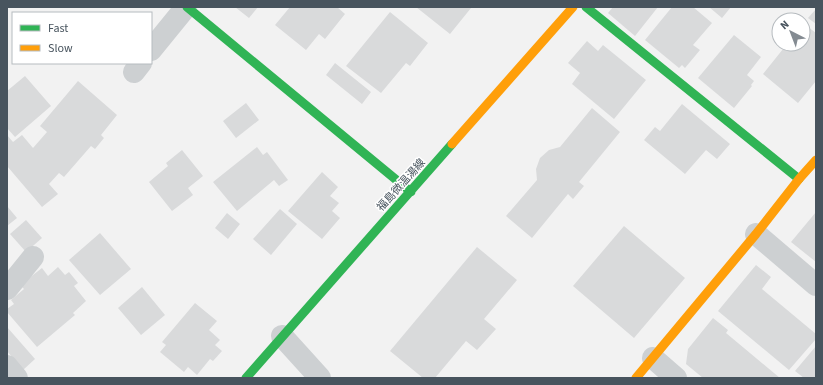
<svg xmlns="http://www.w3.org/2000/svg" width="823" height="385" font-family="'Source Sans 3','Noto Sans JP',sans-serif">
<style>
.building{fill:#d9dadb}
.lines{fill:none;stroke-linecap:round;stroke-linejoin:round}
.street{stroke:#cdd0d2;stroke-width:22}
.fast{stroke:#30b455;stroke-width:9}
.slow{stroke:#ff9f0a;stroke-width:9}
.labels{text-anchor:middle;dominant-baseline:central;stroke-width:3;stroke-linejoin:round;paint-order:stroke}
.street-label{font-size:11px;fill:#48545e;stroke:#fff}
</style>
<rect width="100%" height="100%" fill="#f2f2f2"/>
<path class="building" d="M 235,7 L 258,7 L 249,18 Z
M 290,7 L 337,7 L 345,14 L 325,39 L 319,34 L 306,50 L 275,25 Z
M 416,7 L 470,7 L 471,8 L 450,34 Z
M 613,7 L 658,7 L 635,36 L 608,13 Z
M 672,7 L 693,7 L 712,23 L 693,45 L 700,50 L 685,68 L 682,65 L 679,68 L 645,40 Z
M 709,7 L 731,7 L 722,18 Z
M 816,9 L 816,24 L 808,18 Z
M 390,12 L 428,43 L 410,66 L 406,63 L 381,93 L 346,66 Z
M 804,24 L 816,33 L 816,81 L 798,103 L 763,74 L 787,44 L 803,44 L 803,25 Z
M 734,35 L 761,57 L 747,75 L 754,81 L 751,85 L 752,86 L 734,108 L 698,78 Z
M 587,41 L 598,51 L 603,45 L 646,80 L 614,119 L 572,84 L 580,73 L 568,63 Z
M 335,63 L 371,92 L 362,104 L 326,75 Z
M 25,76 L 51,106 L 15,137 L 7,128 L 7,91 Z
M 78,81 L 117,115 L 101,135 L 104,138 L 95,149 L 91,146 L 64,177 L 59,173 L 49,184 L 58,194 L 42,207 L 7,166 L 7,135 L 13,142 L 22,135 L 33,148 L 47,132 L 40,126 Z
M 246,103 L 259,120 L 236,138 L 223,121 Z
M 682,104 L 730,144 L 717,159 L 706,150 L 685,174 L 644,140 L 655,127 L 660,131 Z
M 592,108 L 620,132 L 579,182 L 584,186 L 573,199 L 568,194 L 532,238 L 506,216 L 537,180 L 536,169 L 540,158 L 549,150 L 560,147 Z
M 257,147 L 263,155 L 267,152 L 288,180 L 279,186 L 274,180 L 237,211 L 213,182 Z
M 182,150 L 203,176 L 188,188 L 193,195 L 172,211 L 149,182 L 168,166 L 166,163 Z
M 322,172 L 338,187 L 330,196 L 339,203 L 332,211 L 340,218 L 322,239 L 288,211 Z
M 7,206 L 17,218 L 7,226 Z
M 280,209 L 297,224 L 271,255 L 253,239 Z
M 816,212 L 816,262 L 791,242 Z
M 227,213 L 240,224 L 228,239 L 215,228 Z
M 26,220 L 42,238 L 26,252 L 10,234 Z
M 624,226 L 685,278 L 634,338 L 573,286 Z
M 100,233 L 131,269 L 100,295 L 69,260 Z
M 477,247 L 517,280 L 484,319 L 496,329 L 477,350 L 466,341 L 435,378 L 423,378 L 390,351 Z
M 756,265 L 771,277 L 762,289 L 816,334 L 816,339 L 789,370 L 718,311 Z
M 58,267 L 65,275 L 69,272 L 78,283 L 74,286 L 86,301 L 73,313 L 75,315 L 37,347 L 7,312 L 7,309 L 14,304 L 11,300 L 24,289 L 20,285 L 42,268 L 48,276 Z
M 142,287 L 165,315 L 141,335 L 118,308 Z
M 195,303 L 217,321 L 209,330 L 220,340 L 215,345 L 222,351 L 213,361 L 210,359 L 197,375 L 188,367 L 184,372 L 160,352 L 166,345 L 162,342 Z
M 713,318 L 728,330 L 726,333 L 780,378 L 703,378 L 686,364 L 688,349 Z
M 7,327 L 35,359 L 23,370 L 7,351 Z
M 816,346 L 816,378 L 804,378 L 795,371 Z"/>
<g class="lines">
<path class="street" d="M 151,50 L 186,7
M 134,72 L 141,63
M 756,234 L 816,285
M 7,289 L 33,257
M 282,336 L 320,378
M 653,358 L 676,378
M 7,366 L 17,378"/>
<path class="fast" d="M 187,7 L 411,192
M 586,7 L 799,179
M 246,378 L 452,144"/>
<path class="slow" d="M 452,144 L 573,7
M 636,378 L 756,234 L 799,179 L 816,160"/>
</g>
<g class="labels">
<g class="street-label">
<text transform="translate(401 185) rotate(-48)">福島微温湯線</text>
</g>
</g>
<rect width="823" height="385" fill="none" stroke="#48545e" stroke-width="16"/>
<rect x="12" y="12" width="140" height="52" fill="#ffffff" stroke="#b6bbbf"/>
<rect x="20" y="25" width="20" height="6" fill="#30b455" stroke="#b6bbbf"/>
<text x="48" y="32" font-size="12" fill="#48545e">Fast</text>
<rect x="20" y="45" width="20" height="6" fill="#ff9f0a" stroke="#b6bbbf"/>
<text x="48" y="52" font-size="12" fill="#48545e">Slow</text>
<g transform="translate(791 32) rotate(318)"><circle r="19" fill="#ffffff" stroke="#b6bbbf"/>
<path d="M0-3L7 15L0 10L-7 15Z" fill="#848b92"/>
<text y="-6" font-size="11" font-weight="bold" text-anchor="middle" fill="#48545e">N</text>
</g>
</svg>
